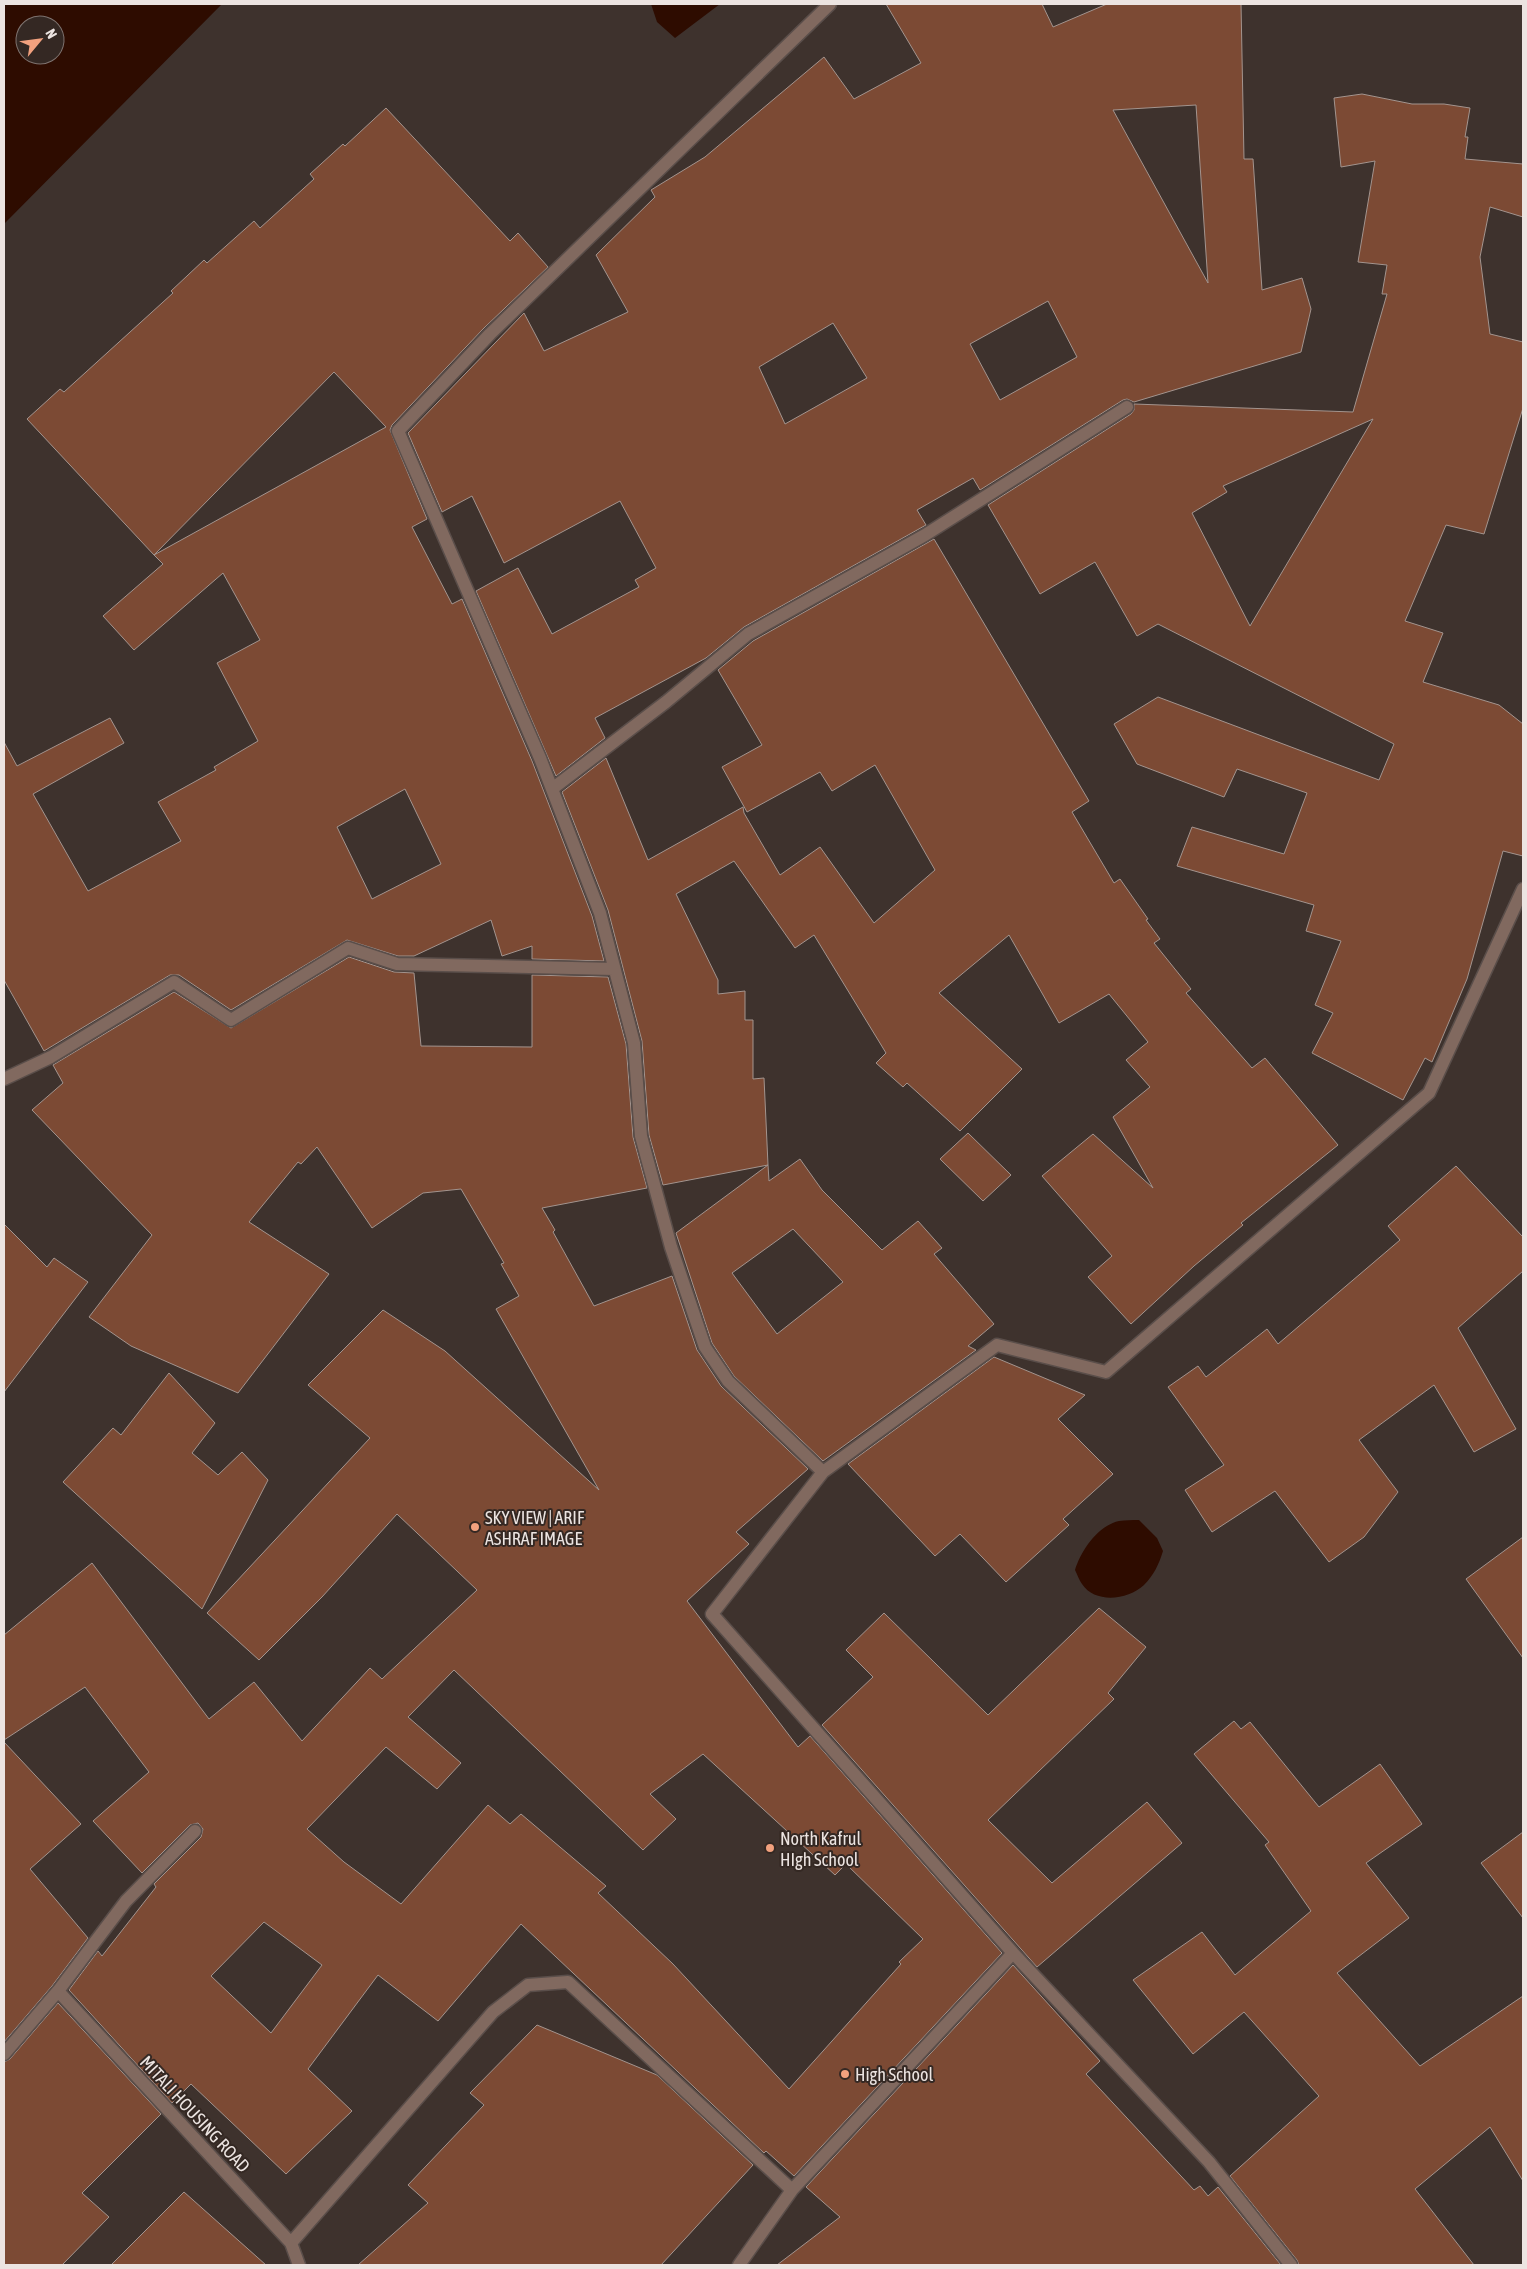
<svg xmlns="http://www.w3.org/2000/svg" width="1527" height="2269" font-family="'Asap Condensed',sans-serif">
<style>
.water{fill:#2e0c00;fill-rule:evenodd}
.building{fill:#7c4a34;stroke:#a3948e;fill-rule:evenodd}
.lines{fill:none;stroke-linecap:round;stroke-linejoin:round}
.street-casing{stroke:#5a4e4a;stroke-width:15}
.street{stroke:#81695f;stroke-width:12}
.poi-dot{fill:#f2a17e;stroke:#342823;stroke-width:2}
.labels{text-anchor:middle;dominant-baseline:central;stroke-width:4;stroke-linejoin:round;paint-order:stroke}
.poi-label{font-size:18px;fill:#ece4e1;stroke:#342823;text-anchor:start}
.street-label{font-size:18px;fill:#ece4e1;stroke:#342823}
</style>
<rect width="100%" height="100%" fill="#3e322d"/>
<path class="water" d="M 4,4 L 222,4 L 4,224 ZM 25,25 L 55,25 L 55,55 L 25,55 Z
M 651,4 L 720,4 L 675,38 L 657,22 Z
M 1139,1520 L 1157,1538 L 1163,1551 C 1159,1564 1154,1575 1144,1585 C 1128,1600 1095,1604 1082,1584 C 1079,1580 1077,1574 1075,1570 C 1081,1551 1097,1526 1119,1521 C 1125,1520 1132,1520 1139,1520 Z"/>
<path class="building" d="M 886,4 L 1042,4 L 1053,27 L 1107,4 L 1241,4 L 1244,159 L 1253,159 L 1262,290 L 1302,278 L 1311,309 L 1301,352 L 1134,402 L 1127,399 L 1123,400 L 980,490 L 973,478 L 917,510 L 926,525 L 744,627 L 706,658 L 595,718 L 605,738 L 556,776 L 476,591 L 518,568 L 552,634 L 639,587 L 635,580 L 656,568 L 620,501 L 504,563 L 472,496 L 442,512 L 408,433 L 524,313 L 544,351 L 628,312 L 596,255 L 655,197 L 651,190 L 705,157 L 824,57 L 854,99 L 921,63 ZM 1196,105 L 1208,283 L 1113,110 ZM 1048,301 L 1077,357 L 1000,400 L 970,344 ZM 833,323 L 867,378 L 785,424 L 759,367 Z
M 1362,94 L 1412,104 L 1444,104 L 1470,108 L 1465,137 L 1468,137 L 1465,159 L 1523,164 L 1523,217 L 1490,207 L 1480,257 L 1490,334 L 1523,342 L 1523,408 L 1484,534 L 1446,525 L 1405,621 L 1443,633 L 1423,682 L 1499,705 L 1523,724 L 1523,856 L 1503,851 L 1467,979 L 1432,1062 L 1425,1058 L 1403,1100 L 1312,1053 L 1333,1013 L 1315,1005 L 1341,941 L 1306,931 L 1314,905 L 1177,866 L 1192,827 L 1284,854 L 1307,793 L 1237,769 L 1224,797 L 1137,764 L 1114,724 L 1158,697 L 1379,780 L 1394,744 L 1158,624 L 1137,636 L 1095,562 L 1040,594 L 988,505 L 1131,414 L 1134,410 L 1134,404 L 1353,412 L 1387,294 L 1382,294 L 1387,265 L 1358,262 L 1375,161 L 1341,167 L 1334,98 ZM 1373,419 L 1250,626 L 1192,513 L 1227,492 L 1223,486 Z
M 386,108 L 510,241 L 518,233 L 548,267 L 484,328 L 392,425 L 390,430 L 427,519 L 412,527 L 452,604 L 462,599 L 532,761 L 592,916 L 604,961 L 532,959 L 532,946 L 502,956 L 491,920 L 414,956 L 398,956 L 347,940 L 231,1010 L 179,975 L 170,975 L 44,1051 L 4,980 L 4,742 L 17,766 L 110,718 L 124,743 L 33,794 L 88,891 L 181,841 L 158,802 L 216,770 L 214,767 L 258,741 L 217,663 L 260,640 L 223,573 L 134,650 L 103,616 L 163,564 L 154,555 L 386,427 L 334,372 L 154,555 L 27,419 L 60,389 L 64,392 L 173,293 L 171,291 L 204,260 L 207,263 L 254,221 L 260,228 L 314,179 L 310,174 L 343,144 L 345,146 ZM 405,789 L 441,864 L 372,899 L 337,827 Z
M 934,539 L 1089,801 L 1072,812 L 1114,883 L 1120,879 L 1148,919 L 1146,920 L 1160,939 L 1154,943 L 1191,989 L 1186,993 L 1252,1068 L 1265,1058 L 1338,1145 L 1241,1223 L 1243,1225 L 1194,1266 L 1131,1324 L 1088,1277 L 1112,1256 L 1042,1176 L 1093,1134 L 1153,1188 L 1113,1117 L 1150,1087 L 1126,1060 L 1148,1042 L 1109,994 L 1059,1023 L 1009,935 L 939,993 L 1022,1069 L 960,1131 L 907,1083 L 903,1087 L 876,1063 L 886,1053 L 814,935 L 795,948 L 734,861 L 676,894 L 718,980 L 718,994 L 745,991 L 745,1020 L 753,1020 L 753,1079 L 764,1078 L 768,1165 L 663,1185 L 649,1135 L 642,1041 L 608,910 L 562,792 L 606,758 L 648,860 L 743,807 L 744,813 L 780,875 L 820,847 L 874,923 L 935,870 L 875,765 L 832,791 L 820,772 L 747,812 L 722,767 L 762,745 L 718,670 L 753,641 Z
M 349,957 L 394,972 L 414,973 L 421,1046 L 532,1047 L 532,975 L 608,977 L 626,1044 L 633,1137 L 647,1188 L 542,1208 L 555,1230 L 553,1232 L 594,1306 L 672,1276 L 697,1350 L 721,1386 L 808,1469 L 736,1532 L 749,1544 L 687,1601 L 798,1747 L 810,1736 L 1002,1953 L 794,2176 L 766,2151 L 764,2153 L 521,1924 L 438,2021 L 378,1975 L 308,2069 L 352,2111 L 286,2174 L 191,2084 L 172,2103 L 69,1990 L 98,1951 L 102,1956 L 156,1887 L 154,1884 L 201,1837 L 203,1829 L 198,1823 L 190,1825 L 142,1873 L 93,1821 L 149,1772 L 85,1687 L 4,1740 L 4,1635 L 92,1563 L 209,1719 L 254,1682 L 302,1741 L 370,1668 L 382,1679 L 477,1590 L 397,1514 L 322,1597 L 259,1660 L 207,1613 L 370,1438 L 308,1385 L 383,1310 L 445,1351 L 599,1490 L 496,1309 L 519,1296 L 501,1264 L 504,1263 L 461,1189 L 423,1193 L 372,1228 L 317,1147 L 301,1164 L 298,1162 L 249,1222 L 329,1274 L 238,1393 L 131,1346 L 89,1317 L 152,1235 L 32,1110 L 63,1083 L 53,1065 L 174,992 L 231,1028 ZM 454,1670 L 643,1850 L 676,1819 L 650,1794 L 703,1754 L 835,1875 L 846,1864 L 923,1939 L 899,1962 L 901,1964 L 789,2089 L 673,1964 L 598,1893 L 606,1886 L 521,1814 L 510,1824 L 488,1805 L 401,1904 L 344,1862 L 307,1829 L 386,1747 L 437,1789 L 461,1763 L 408,1717 ZM 264,1922 L 322,1965 L 271,2033 L 211,1976 Z
M 968,1133 L 1011,1175 L 983,1201 L 940,1159 Z
M 800,1159 L 822,1190 L 882,1250 L 918,1221 L 942,1248 L 934,1254 L 994,1324 L 968,1346 L 976,1350 L 823,1461 L 734,1376 L 712,1343 L 676,1233 L 768,1165 L 769,1181 ZM 793,1229 L 843,1282 L 777,1334 L 732,1273 Z
M 1456,1166 L 1523,1237 L 1523,1271 L 1458,1328 L 1516,1429 L 1474,1452 L 1434,1385 L 1359,1440 L 1398,1492 L 1364,1537 L 1329,1562 L 1275,1491 L 1212,1532 L 1185,1490 L 1224,1465 L 1168,1387 L 1198,1366 L 1206,1377 L 1267,1329 L 1278,1344 L 1400,1240 L 1388,1226 Z
M 4,1224 L 47,1267 L 54,1258 L 88,1282 L 4,1392 Z
M 994,1357 L 1085,1395 L 1058,1419 L 1113,1474 L 1063,1519 L 1069,1525 L 1006,1582 L 960,1534 L 935,1556 L 848,1464 Z
M 169,1373 L 215,1423 L 192,1453 L 218,1475 L 242,1452 L 268,1480 L 202,1609 L 63,1482 L 113,1428 L 121,1435 Z
M 1523,1537 L 1523,1658 L 1466,1579 Z
M 1099,1608 L 1146,1647 L 1108,1693 L 1114,1699 L 988,1820 L 1052,1883 L 1147,1802 L 1182,1843 L 1037,1967 L 822,1725 L 873,1677 L 846,1650 L 884,1613 L 988,1715 Z
M 1234,1721 L 1241,1729 L 1250,1722 L 1319,1807 L 1380,1764 L 1422,1824 L 1366,1863 L 1409,1918 L 1337,1973 L 1420,2066 L 1523,1996 L 1523,2181 L 1490,2127 L 1415,2189 L 1474,2265 L 1299,2265 L 1297,2260 L 1230,2176 L 1319,2096 L 1244,2012 L 1193,2054 L 1133,1980 L 1202,1932 L 1235,1975 L 1311,1911 L 1265,1845 L 1269,1842 L 1194,1754 Z
M 4,1742 L 81,1824 L 30,1869 L 88,1938 L 52,1986 L 4,2042 Z
M 1523,1832 L 1523,1918 L 1481,1863 Z
M 1013,1965 L 1100,2061 L 1086,2074 L 1194,2190 L 1200,2186 L 1208,2196 L 1218,2187 L 1281,2265 L 777,2265 L 840,2217 L 806,2187 Z
M 58,2003 L 161,2114 L 82,2193 L 109,2217 L 62,2265 L 4,2265 L 4,2062 L 10,2059 Z
M 537,2025 L 657,2075 L 753,2165 L 661,2265 L 358,2265 L 428,2203 L 408,2185 L 484,2105 L 470,2093 Z
M 184,2192 L 266,2265 L 111,2265 Z"/>
<g class="lines">
<defs>
<path id="street" d="M 552,789 L 666,702 L 748,634 L 925,535 L 1127,407
M 4,1079 L 51,1057 L 174,982 L 231,1020 L 348,948 L 397,964 L 614,969
M 823,1472 L 728,1381 L 705,1347 L 671,1247 L 641,1136 L 634,1043 L 600,913 L 540,758 L 398,431 L 490,334 L 830,4
M 58,1991 L 291,2243 L 299,2265
M 4,2054 L 58,1991 L 126,1901 L 195,1831
M 291,2243 L 493,2012 L 528,1985 L 568,1982 L 792,2190
M 739,2265 L 792,2190 L 1013,1953
M 1291,2265 L 1209,2162 L 1013,1953 L 712,1614 L 823,1472 L 997,1345 L 1106,1372 L 1429,1093 L 1523,889"/>
</defs>
<use href="#street" class="street-casing"/>
<use href="#street" class="street"/>
</g>
<g class="poi-dot">
<circle cx="475" cy="1527" r="5"/>
<circle cx="770" cy="1848" r="5"/>
<circle cx="845" cy="2074" r="5"/>
</g>
<g class="labels">
<g class="poi-label">
<text x="485" y="1517">SKY VIEW | ARIF<tspan x="485" dy="21">ASHRAF IMAGE</tspan></text>
<text x="780" y="1838">North Kafrul<tspan x="780" dy="21">HIgh School</tspan></text>
<text x="855" y="2074">High School</text>
</g>
<g class="street-label">
<text transform="translate(195 2114) rotate(47)">MITALI HOUSING ROAD</text>
</g>
</g>
<rect width="1527" height="2269" fill="none" stroke="#ece4e1" stroke-width="10"/>
<g transform="translate(40 40) rotate(61)"><circle r="24" fill="#342823" stroke="#7e736f"/>
<path d="M0-4L9 19L0 12L-9 19Z" fill="#f2a17e"/>
<text y="-8" font-size="14" font-weight="bold" text-anchor="middle" fill="#ece4e1">N</text>
</g>
</svg>
